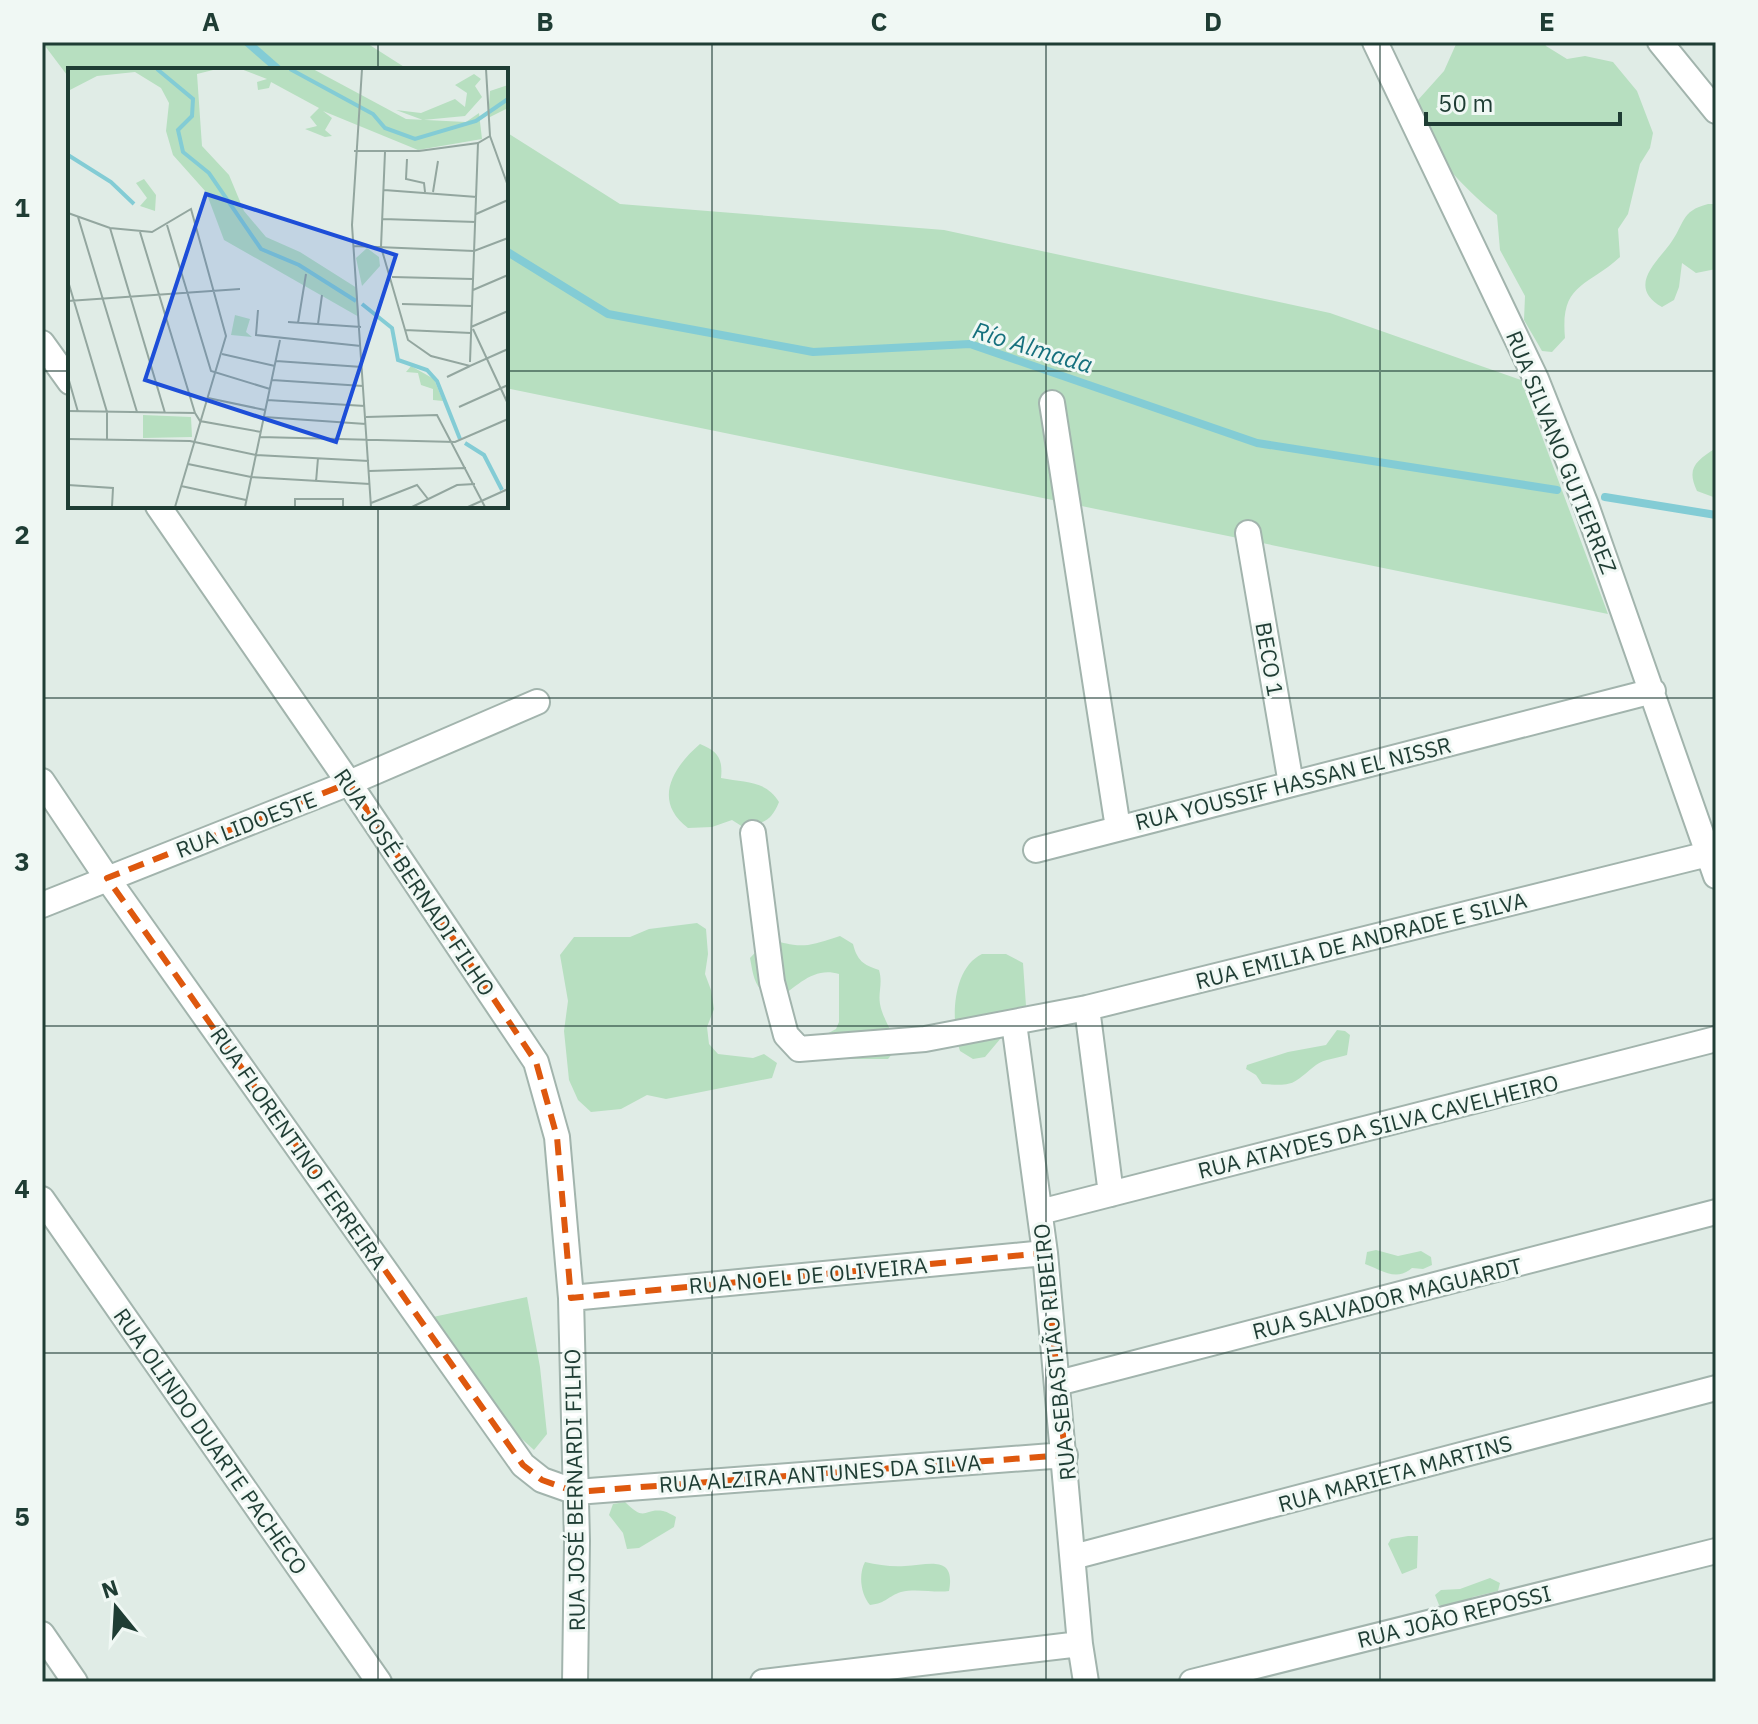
<svg xmlns="http://www.w3.org/2000/svg" width="1758" height="1724" font-family="'IBM Plex Sans',sans-serif">
<style>
.green{fill:#b7dfc0}
.lines{fill:none;stroke-linecap:round;stroke-linejoin:round}
.stream{stroke:#83ccd5;stroke-width:8}
.minor-casing{stroke:#a2b4ad;stroke-width:28}
.minor{stroke:#fff;stroke-width:24}
.marked{fill:none;stroke:#de580e;stroke-width:6;stroke-dasharray:16 10;stroke-linejoin:round}
.grid{fill:none;stroke:#1f3d34;stroke-width:2;stroke-opacity:0.55}
.labels{text-anchor:middle;dominant-baseline:central;stroke-width:6;stroke-linejoin:round;paint-order:stroke}
.street-label{font-size:22px;fill:#1f3d34;stroke:#f0f8f4}
.water-label{font-size:24px;font-style:italic;fill:#15707d;stroke:#f0f8f4}
.inset-river{fill:none;stroke:#83ccd5;stroke-width:4}
.inset-road{fill:none;stroke:#93a69f;stroke-width:2}
.view{fill:#1d4ed8;fill-opacity:0.15;stroke:#1d4ed8;stroke-width:4}
.inset-edge{fill:none;stroke:#1f3d34;stroke-width:4}
.neatline{fill:none;stroke:#1f3d34;stroke-width:3}
.grid-label{font-size:26px;text-anchor:middle;font-weight:bold;fill:#1f3d34}
</style>
<rect width="100%" height="100%" fill="#e0ece6"/>
<path class="green" d="M 42,42 L 365,42 L 409,70 L 70,70 L 70,79 Z
M 1457,42 L 1544,42 L 1546,46 L 1567,59 L 1585,56 L 1613,62 L 1637,91 L 1653,133 L 1650,148 L 1640,164 L 1628,214 L 1618,229 L 1620,257 C 1586,288 1560,283 1565,338 L 1552,352 L 1542,351 L 1524,320 L 1525,296 L 1500,250 L 1497,215 C 1472,195 1437,161 1423,131 C 1419,121 1419,110 1418,100 L 1444,71 Z
M 506,132 L 620,204 L 944,230 L 1330,313 L 1521,380 L 1608,614 L 506,388 Z
M 1708,204 L 1716,204 L 1716,269 L 1696,273 L 1682,263 L 1679,287 L 1674,300 L 1662,307 C 1628,287 1654,265 1670,244 C 1685,224 1680,211 1708,204 Z
M 1716,448 L 1716,498 L 1697,491 C 1686,468 1696,461 1716,448 Z
M 700,744 C 718,751 723,759 721,778 C 745,783 766,780 779,802 C 771,822 763,823 743,827 L 732,820 L 712,827 L 688,828 C 652,801 673,767 700,744 Z
M 697,923 L 706,929 L 708,954 L 705,974 L 711,990 L 714,1009 L 707,1027 L 709,1044 L 718,1054 L 753,1058 L 764,1054 L 777,1063 L 772,1078 L 666,1099 L 647,1095 L 621,1109 L 591,1112 L 578,1100 L 569,1080 L 564,1031 L 568,1001 L 560,955 L 574,937 L 630,937 L 649,929 Z
M 840,936 L 853,944 C 857,960 863,965 879,970 C 883,983 878,992 880,1004 C 883,1020 894,1032 896,1049 L 888,1059 L 837,1059 L 820,1053 L 821,1037 L 836,1029 L 839,1022 L 839,974 C 814,966 797,986 778,999 C 755,992 754,980 750,958 C 777,929 778,948 808,945 C 819,943 830,939 840,936 Z
M 982,954 L 1006,954 L 1023,963 L 1026,1006 L 1022,1019 L 1001,1038 L 985,1057 L 973,1059 L 960,1051 C 951,1023 951,969 982,954 Z
M 1337,1030 L 1345,1031 L 1350,1035 L 1347,1055 C 1338,1058 1324,1059 1316,1065 C 1291,1085 1295,1086 1262,1084 L 1256,1075 L 1246,1069 L 1247,1065 L 1288,1052 L 1326,1045 Z
M 1376,1250 L 1398,1256 L 1421,1251 L 1431,1257 L 1432,1265 L 1423,1269 L 1412,1268 C 1396,1282 1382,1270 1365,1264 L 1367,1252 Z
M 527,1297 L 540,1367 L 547,1434 L 534,1450 L 502,1421 L 433,1317 Z
M 625,1502 C 646,1523 643,1508 663,1511 C 668,1512 672,1515 676,1517 L 674,1527 L 639,1548 L 627,1549 L 623,1533 L 609,1515 L 613,1504 Z
M 1408,1536 L 1418,1536 L 1417,1568 L 1402,1574 L 1388,1544 L 1391,1539 Z
M 865,1562 C 878,1565 892,1567 905,1566 C 928,1565 956,1554 949,1591 C 934,1593 916,1588 901,1592 C 888,1596 887,1603 870,1605 C 861,1595 858,1575 865,1562 Z
M 1490,1578 L 1500,1583 L 1498,1591 L 1473,1597 L 1450,1610 L 1439,1605 L 1435,1595 L 1441,1590 L 1460,1589 Z"/>
<g class="lines">
<path class="stream" d="M 247,42 L 279,70
M 506,251 L 608,314 L 813,352 L 970,344 L 1257,443 L 1557,490
M 1605,497 L 1716,515"/>
<defs>
<path id="minor" d="M 1375,42 L 1536,379 L 1586,505 L 1716,876
M 1660,42 L 1716,111
M 42,343 L 70,382
M 1052,403 L 1118,828
M 158,506 L 349,783 L 536,1062 L 557,1137 L 571,1298 L 577,1541 L 575,1682
M 1248,533 L 1291,784
M 42,781 L 107,878 L 523,1465 L 542,1480 L 576,1492 L 1065,1455
M 753,833 L 772,982 L 786,1035 L 799,1049 L 925,1039 L 1087,1008 L 1708,854
M 1036,850 L 1653,691
M 42,905 L 349,783 L 537,702
M 1087,1008 L 1111,1194
M 1014,1023 L 1045,1253 L 1080,1644 L 1086,1682
M 42,1199 L 379,1682
M 1040,1212 L 1716,1039
M 571,1298 L 1045,1253
M 1058,1383 L 1716,1212
M 1073,1557 L 1716,1388
M 42,1634 L 75,1682
M 763,1682 L 1080,1644
M 1192,1682 L 1716,1551"/>
</defs>
<use href="#minor" class="minor-casing"/>
<use href="#minor" class="minor"/>
</g>
<path class="marked" d="M 349,783 L 536,1062 L 557,1137 L 571,1298 L 1045,1253 L 1065,1455 L 576,1492 L 542,1480 L 523,1465 L 107,878 Z"/>
<path class="grid" d="M 378,42 L 378,70M 712,42 L 712,1682M 1046,42 L 1046,1682M 1380,42 L 1380,1682M 42,371 L 70,371M 506,371 L 1716,371M 378,506 L 378,1682M 42,698 L 1716,698M 42,1026 L 1716,1026M 42,1353 L 1716,1353"/>
<g class="labels">
<g class="street-label">
<text transform="translate(1562 452) rotate(68)">RUA SILVANO GUTIERREZ</text>
<text transform="translate(1270 659) rotate(80)">BECO 1</text>
<text transform="translate(1293 783) rotate(-14)">RUA YOUSSIF HASSAN EL NISSR</text>
<text transform="translate(246 824) rotate(-21)">RUA LIDOESTE</text>
<text transform="translate(415 882) rotate(56)">RUA JOSÉ BERNADI FILHO</text>
<text transform="translate(1361 940) rotate(-14)">RUA EMILIA DE ANDRADE E SILVA</text>
<text transform="translate(1378 1126) rotate(-14)">RUA ATAYDES DA SILVA CAVELHEIRO</text>
<text transform="translate(299 1148) rotate(55)">RUA FLORENTINO FERREIRA</text>
<text transform="translate(808 1275) rotate(-5)">RUA NOEL DE OLIVEIRA</text>
<text transform="translate(1387 1298) rotate(-14)">RUA SALVADOR MAGUARDT</text>
<text transform="translate(1054 1352) rotate(-96)">RUA SEBASTIÃO RIBEIRO</text>
<text transform="translate(211 1441) rotate(55)">RUA OLINDO DUARTE PACHECO</text>
<text transform="translate(820 1473) rotate(-4)">RUA ALZIRA ANTUNES DA SILVA</text>
<text transform="translate(1395 1473) rotate(-15)">RUA MARIETA MARTINS</text>
<text transform="translate(574 1490) rotate(-91)">RUA JOSÉ BERNARDI FILHO</text>
<text transform="translate(1454 1616) rotate(-14)">RUA JOÃO REPOSSI</text>
</g>
<g class="water-label">
<text transform="translate(1033 347) rotate(17)">Río Almada</text>
</g>
</g>
<g transform="translate(68 68)">
<rect width="440" height="440" fill="#e0ece6"/>
<path d="M 0,1 L 149,1 L 129,6 L 134,78 L 161,107 L 176,143 L 198,169 L 232,184 L 289,220 L 291,249 L 156,172 L 138,124 L 105,87 L 98,63 L 101,35 L 93,20 L 67,4 L 29,8 L 0,23 ZM 173,1 L 245,1 L 338,51 L 398,54 L 411,45 L 414,71 L 350,82 L 255,43 L 264,50 L 257,62 L 264,68 L 257,69 L 237,61 L 249,58 L 242,49 L 251,40 L 203,14 L 201,20 L 190,22 L 189,14 L 199,11 ZM 406,6 L 413,11 L 407,18 L 414,29 L 397,48 L 355,52 L 328,42 L 353,45 L 387,31 L 397,39 L 399,25 L 387,17 ZM 440,17 L 440,40 L 420,50 L 422,23 ZM 76,111 L 88,127 L 87,143 L 72,138 L 79,130 L 68,115 ZM 299,180 L 311,189 L 312,198 L 294,218 L 288,190 ZM 167,247 L 182,251 L 178,264 L 184,269 L 163,267 ZM 343,298 L 366,311 L 375,333 L 365,332 L 365,321 L 353,317 L 350,305 L 338,304 ZM 75,347 L 123,349 L 124,369 L 75,370 Z" fill="#b7dfc0"/>
<path class="inset-river" d="M 89,1 L 125,31 L 124,48 L 110,62 L 115,84 L 141,105 L 193,181 L 231,197 L 288,233M 222,1 L 305,46 L 317,60 L 347,71 L 408,53 L 440,31M 0,87 L 43,114 L 66,136M 294,236 L 324,260 L 330,292 L 359,302 L 369,313 L 392,371M 397,375 L 416,387 L 434,422"/>
<path class="inset-road" d="M 294,1 L 284,157 L 303,439M 418,1 L 422,68 L 440,118M 286,83 L 351,83 L 410,75 L 422,68M 317,84 L 313,179 L 340,272 L 363,288 L 402,298 L 440,281M 339,91 L 338,111 L 356,115 L 357,124M 316,122 L 409,129M 365,124 L 370,93M 0,145 L 42,160 L 84,164 L 123,141 L 158,268 L 107,439M 408,146 L 440,132M 10,149 L 69,344M 315,151 L 408,154M 99,157 L 143,303 L 202,321M 42,160 L 97,345M 72,164 L 127,345M 285,178 L 406,183 L 440,170M 324,209 L 405,211M 0,213 L 39,344 L 39,372M 405,222 L 440,207M 0,233 L 172,221M 334,236 L 404,238M 190,242 L 188,267 L 293,278M 220,254 L 293,259M 230,255 L 238,206M 250,256 L 254,227M 403,259 L 440,243M 405,261 L 440,336M 337,262 L 403,265M 154,286 L 207,298M 208,293 L 294,299M 402,294 L 410,75M 0,309 L 10,344M 379,309 L 402,298M 204,312 L 295,318M 140,330 L 197,342M 199,332 L 297,338M 391,339 L 440,317M 0,343 L 127,345 L 132,353 L 193,364M 196,349 L 298,356M 298,349 L 369,347 L 417,439M 192,369 L 387,374 L 440,351M 0,371 L 122,373 L 188,387 L 301,393M 120,396 L 183,409 L 302,416M 301,403 L 398,400M 248,414 L 250,390M 0,417 L 45,420 L 44,439M 113,418 L 178,432M 303,435 L 349,417 L 360,431M 177,439 L 212,272M 227,439 L 227,431 L 275,431 L 275,439M 344,439 L 389,417 L 407,416M 400,439 L 440,421"/>
<path class="view" d="M 138,126 L 328,187 L 268,374 L 77,312 Z"/>
<rect width="440" height="440" class="inset-edge"/>
</g>
<rect width="1758" height="1724" fill="none" stroke="#f0f8f4" stroke-width="88"/>
<g transform="translate(116 1608) rotate(342)" stroke="#f0f8f4" stroke-width="6" paint-order="stroke">
<path d="M0-6L14 30L0 20L-14 30Z" fill="#1f3d34"/>
<text y="-12" font-size="22" font-weight="bold" text-anchor="middle" fill="#1f3d34">N</text>
</g>
<path d="M1426 112v12h194v-12" fill="none" stroke="#1f3d34" stroke-width="4"/>
<text x="1438" y="112" font-size="24" fill="#1f3d34" stroke="#f0f8f4" stroke-width="6" paint-order="stroke">50 m</text>
<rect x="44" y="44" width="1670" height="1636" class="neatline"/>
<g class="grid-label">
<text x="211" y="31">A</text>
<text x="545" y="31">B</text>
<text x="879" y="31">C</text>
<text x="1213" y="31">D</text>
<text x="1547" y="31">E</text>
<text x="22" y="217">1</text>
<text x="22" y="544">2</text>
<text x="22" y="871">3</text>
<text x="22" y="1198">4</text>
<text x="22" y="1526">5</text>
</g>
</svg>
